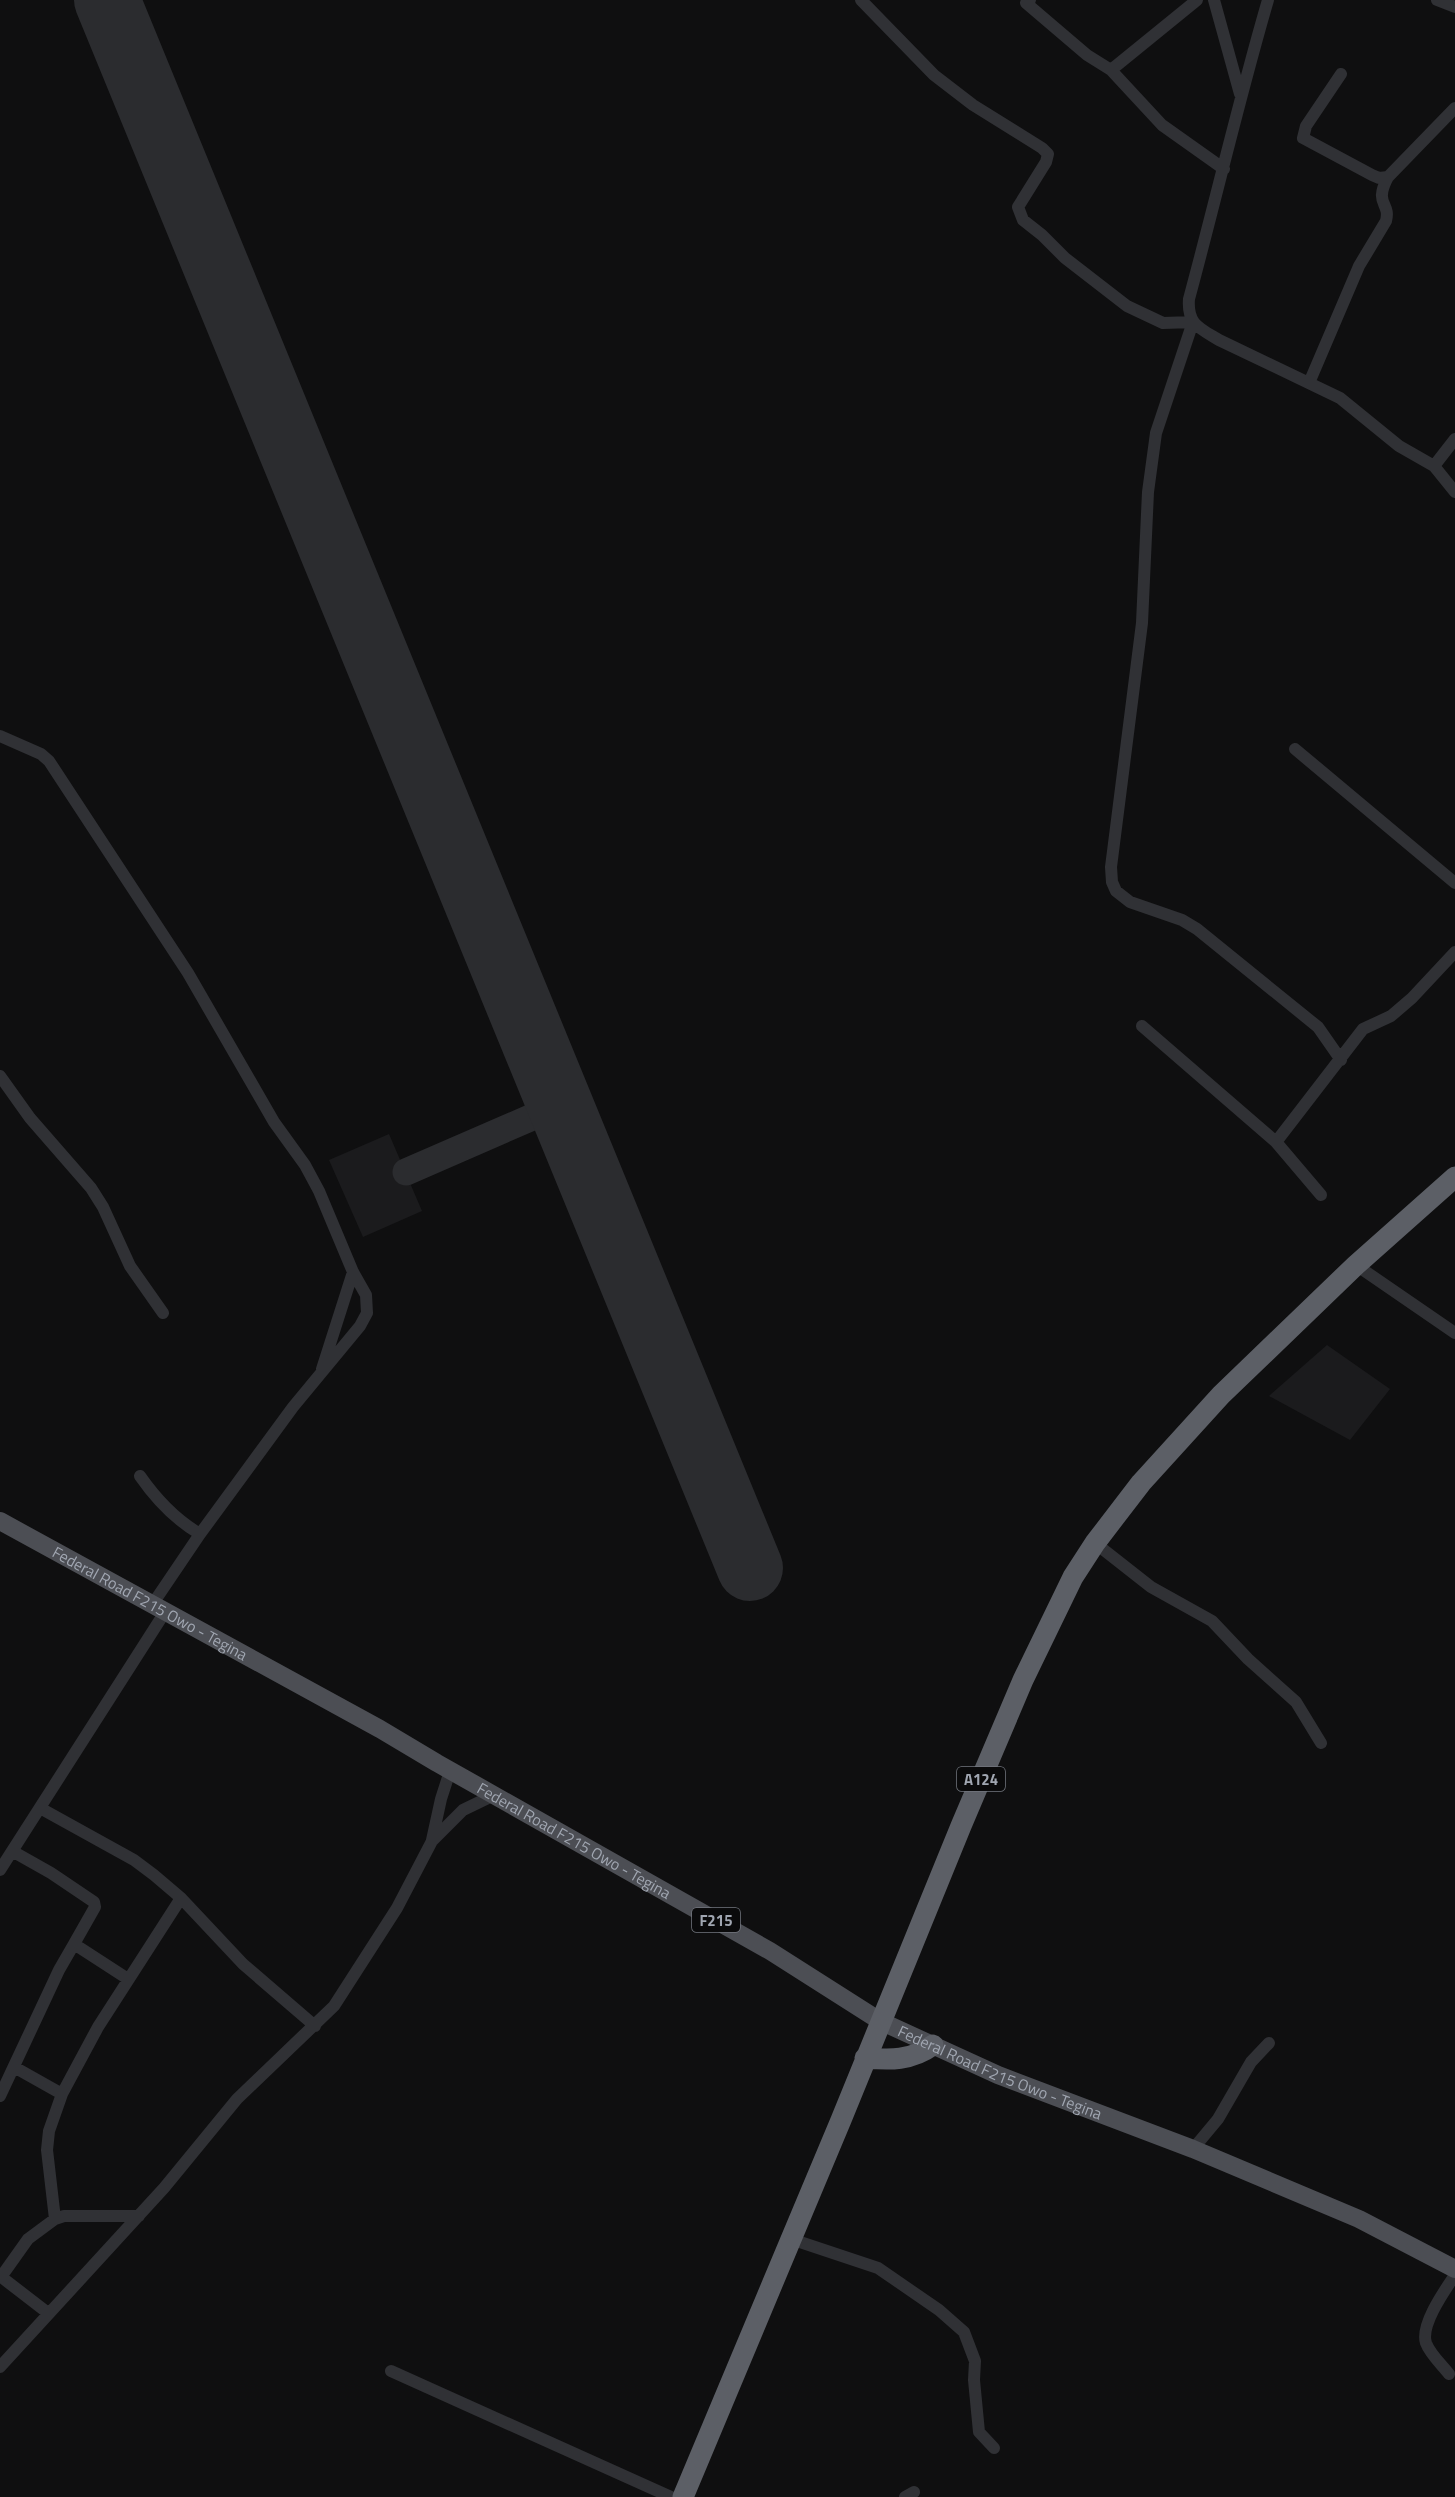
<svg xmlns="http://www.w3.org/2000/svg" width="1455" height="2497" font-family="'Titillium Web',sans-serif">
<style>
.built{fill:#1b1b1d}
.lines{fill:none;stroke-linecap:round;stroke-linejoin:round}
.taxiway{stroke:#2b2c2f;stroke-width:27}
.runway{stroke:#2b2c2f;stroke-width:66}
.street{stroke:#303135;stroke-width:12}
.primary{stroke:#4c4e54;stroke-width:18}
.highway{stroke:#5c5f66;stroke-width:21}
.labels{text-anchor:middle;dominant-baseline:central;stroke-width:4.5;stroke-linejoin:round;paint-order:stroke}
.shield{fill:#0a0a0b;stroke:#73777f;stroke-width:1.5}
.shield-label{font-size:15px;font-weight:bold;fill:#a0a6b1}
.street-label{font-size:16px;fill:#a0a6b1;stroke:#0a0a0b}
</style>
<rect width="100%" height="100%" fill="#0f0f10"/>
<path class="built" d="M 389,1134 L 422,1211 L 363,1237 L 329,1160 Z
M 1327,1345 L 1390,1389 L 1350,1440 L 1269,1396 Z"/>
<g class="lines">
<path class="taxiway" d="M 406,1172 L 560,1105"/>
<path class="runway" d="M 107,0 L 750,1568"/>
<path class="street" d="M 861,0 L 934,75 L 973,105 L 1042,148 L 1048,154 L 1046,162 L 1018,207 L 1023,220 L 1042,235 L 1065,258 L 1127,306 L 1163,323 L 1193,322 L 1156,433 L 1148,492 L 1142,623 L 1111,867 L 1112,882 L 1116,891 L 1130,902 L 1182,920 L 1197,929 L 1318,1027 L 1341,1060
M 1030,0 L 1026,3 L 1087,55 L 1111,70 L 1162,125 L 1224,169
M 1214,0 L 1240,94
M 1268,0 C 1239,99 1216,199 1189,299 C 1187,324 1199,328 1219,340 L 1340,398 L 1399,446 L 1434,466 L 1455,492
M 1437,0 L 1455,7
M 1111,70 L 1197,0
M 1341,74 L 1306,126 L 1303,138 L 1372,175 L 1379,178 L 1388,177
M 1309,383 L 1359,266 L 1386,221 C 1391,202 1373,205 1388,177 L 1455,108
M 1434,466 L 1455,439
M 0,736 L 41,754 L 49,761 L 188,973 L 274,1122 L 305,1165 L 319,1191 L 353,1272 L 366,1295 L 367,1313 L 360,1326 L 293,1407 L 200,1534 L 152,1605
M 1295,749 L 1455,883
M 1142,1026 L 1276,1142 L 1321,1195
M 0,1076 L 30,1118 L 91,1188 L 103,1207 L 130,1266 L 163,1313
M 1276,1142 L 1363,1029 L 1391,1016 L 1412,998 L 1455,952
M 1356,1265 L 1455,1333
M 322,1369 L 353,1272
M 140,1476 C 156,1499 176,1520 200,1534
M 1095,1543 L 1151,1587 L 1212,1621 L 1248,1659 L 1296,1702 L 1321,1743
M 40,1808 L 134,1860 L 154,1875 L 181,1898 L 243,1964 L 315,2026
M 432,1840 L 441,1799 L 450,1771
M 12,1851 L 51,1873 L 94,1902 L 95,1907 L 74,1944
M 0,1870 L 165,1612
M 14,2067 L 62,2094
M 0,2096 L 59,1970 L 74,1944 L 128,1979
M 1193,2149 L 1218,2119 L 1251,2062 L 1269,2043
M 139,2216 L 64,2216 L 55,2219 L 47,2150 L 49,2131 L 62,2094 L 98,2027 L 181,1898
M 791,2239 L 878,2268 L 939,2310 L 964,2332 L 975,2361 L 974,2380 L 979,2432 L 994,2448
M 0,2276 L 48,2313
M 1,2277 L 28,2239 L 55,2219
M 0,2367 L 164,2188 L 237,2099 L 334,2006 L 397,1908 L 432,1841 L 463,1810 L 494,1795
M 391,2371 L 671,2497
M 1449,2374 C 1442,2365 1430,2354 1426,2343 C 1420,2325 1445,2290 1455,2275
M 905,2497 L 914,2492"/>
<path class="primary" id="s1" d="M 0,1521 L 380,1729 L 437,1763 L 770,1951 L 880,2021 L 998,2075 L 1193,2149 L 1359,2219 L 1455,2269"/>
<path class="highway" d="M 865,2058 C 890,2060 911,2061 933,2045
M 683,2497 L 841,2120 L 961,1826 L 1023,1680 L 1073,1577 L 1095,1543 L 1141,1483 L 1221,1395 L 1356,1265 L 1455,1177"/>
</g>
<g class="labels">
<g class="shield">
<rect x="957" y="1767" width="48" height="24" rx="4.5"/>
<rect x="692" y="1908" width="48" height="24" rx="4.5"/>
</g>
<g class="shield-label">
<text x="981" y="1779">A124</text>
<text x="716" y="1920">F215</text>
</g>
<g class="street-label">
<text stroke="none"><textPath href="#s1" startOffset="171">Federal Road F215 Owo - Tegina</textPath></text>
<text stroke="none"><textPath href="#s1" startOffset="657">Federal Road F215 Owo - Tegina</textPath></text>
<text stroke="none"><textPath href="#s1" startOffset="1143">Federal Road F215 Owo - Tegina</textPath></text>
</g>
</g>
</svg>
